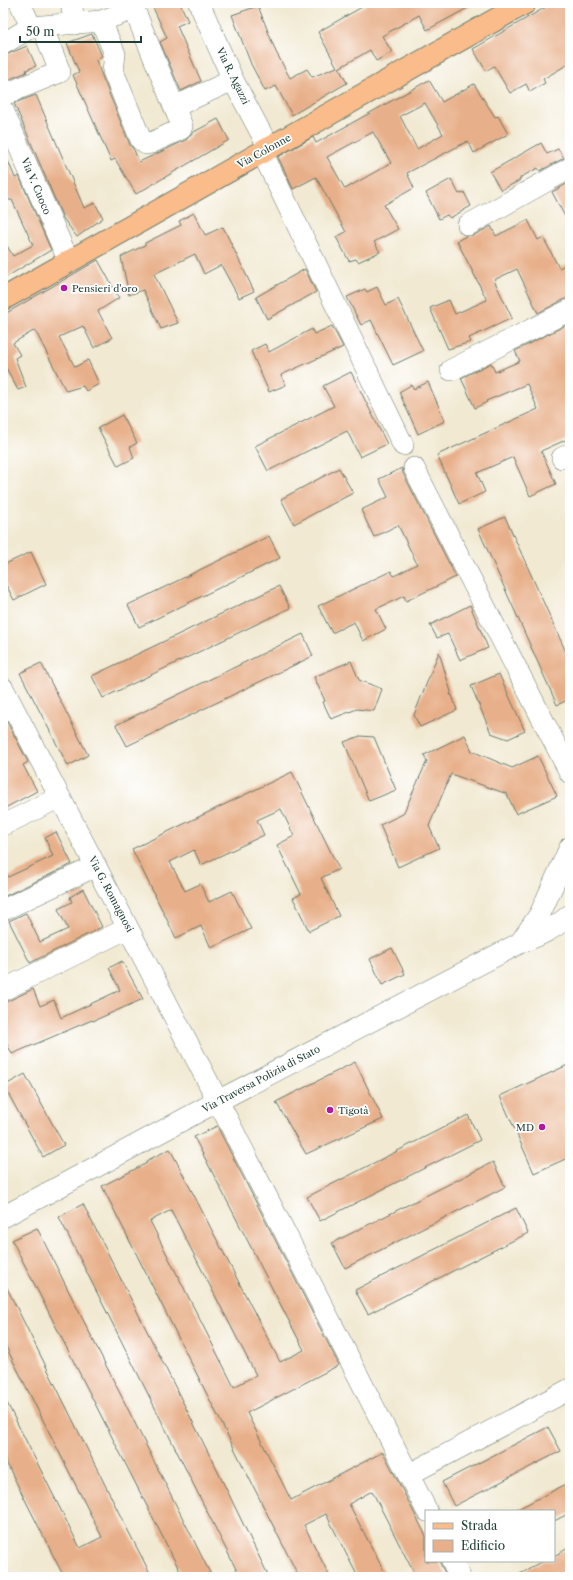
<svg xmlns="http://www.w3.org/2000/svg" width="573" height="1580" font-family="'Libre Caslon Text',serif">
<style>
.building{fill:#e8b08a;fill-rule:evenodd}
.lines{fill:none;stroke-linecap:round;stroke-linejoin:round}
.minor-casing{stroke:#68796b;stroke-width:22}
.major-casing{stroke:#68796b;stroke-width:24}
.minor{stroke:#fff;stroke-width:21}
.major{stroke:#f9bc8a;stroke-width:22}
.poi-dot{fill:#b5179e;stroke:#fff;stroke-width:1.5}
.labels{text-anchor:middle;dominant-baseline:central;stroke-width:3.5;stroke-linejoin:round;paint-order:stroke}
.street-label{font-size:10px;fill:#1f3d34;stroke:#fff}
.poi-label{font-size:10px;fill:#1f3d34;stroke:#fff;text-anchor:start}
</style>
<rect width="100%" height="100%" fill="#fff"/>
<filter id="ink" filterUnits="userSpaceOnUse"><feTurbulence type="fractalNoise" baseFrequency=".025" numOctaves="2"/><feDisplacementMap in="SourceGraphic" scale="8" xChannelSelector="R" yChannelSelector="G"/><feConvolveMatrix kernelMatrix="1 2 1 2 8 2 1 2 1" color-interpolation-filters="sRGB"/></filter>
<filter id="wash" filterUnits="userSpaceOnUse"><feTurbulence type="fractalNoise" baseFrequency=".012" numOctaves="4" result="noise"/><feDisplacementMap in="SourceGraphic" scale="16" xChannelSelector="R" yChannelSelector="G"/><feGaussianBlur stdDeviation="0.9" result="paint"/><feColorMatrix in="noise" values="0 0 0 0 0 0 0 0 0 0 0 0 0 0 0 0 0 1.4 0 .05"/><feComposite in="paint" operator="in"/></filter>
<g filter="url(#wash)">
<rect width="100%" height="100%" fill="#f1e9d2"/>
<g id="blocks">
<path class="building" d="M 151,3 L 180,3 L 188,21 L 177,26 L 201,81 L 181,91 L 160,42 L 167,38 Z
M 369,3 L 477,3 L 427,30 L 419,15 L 382,36 L 392,52 L 376,61 L 370,50 L 339,68 L 347,83 L 292,115 L 276,86 L 265,91 L 251,64 L 232,15 L 258,6 L 276,52 L 290,78 L 307,69 L 312,77 L 337,67 L 318,32 Z
M 553,3 L 570,3 L 570,63 L 543,79 L 545,83 L 530,92 L 526,84 L 510,93 L 494,66 L 486,71 L 473,49 Z
M 92,34 L 102,56 L 96,60 L 102,76 L 130,145 L 134,150 L 139,162 L 186,140 L 192,133 L 218,119 L 229,140 L 136,194 L 115,159 L 111,161 L 73,75 L 79,72 L 67,43 Z
M 27,46 L 36,66 L 26,70 L 27,72 L 5,81 L 3,77 L 3,56 Z
M 429,80 L 442,102 L 474,84 L 495,117 L 498,116 L 508,134 L 474,153 L 468,141 L 407,173 L 414,188 L 384,205 L 398,229 L 374,242 L 380,252 L 358,262 L 356,259 L 349,261 L 336,237 L 346,232 L 316,177 L 293,189 L 278,157 L 313,137 L 316,143 ZM 425,103 L 443,134 L 417,149 L 400,116 ZM 373,132 L 391,163 L 345,189 L 327,157 Z
M 36,95 L 84,208 L 95,203 L 103,218 L 77,237 L 63,218 L 14,103 Z
M 541,143 L 547,154 L 558,149 L 564,158 L 540,171 L 538,168 L 521,177 L 519,181 L 501,190 L 490,172 Z
M 3,148 L 15,178 L 19,176 L 51,250 L 3,279 L 3,239 L 13,256 L 33,245 L 12,200 L 7,200 L 3,194 Z
M 451,179 L 459,194 L 464,192 L 471,206 L 450,218 L 447,215 L 439,219 L 426,193 Z
M 570,182 L 570,226 L 552,192 Z
M 194,213 L 205,235 L 223,227 L 254,291 L 239,298 L 221,265 L 204,274 L 195,254 L 154,274 L 178,323 L 161,329 L 143,290 L 129,295 L 121,257 L 145,245 L 145,243 L 181,225 L 179,221 Z
M 528,220 L 538,240 L 543,237 L 559,268 L 570,263 L 570,298 L 565,299 L 538,313 L 517,269 L 494,280 L 512,318 L 469,338 L 471,342 L 448,349 L 430,308 L 449,300 L 455,314 L 487,300 L 457,241 L 466,236 L 474,235 L 491,226 L 496,236 Z
M 98,260 L 119,298 L 98,311 L 112,338 L 94,348 L 83,326 L 59,337 L 75,367 L 88,360 L 99,384 L 86,391 L 83,386 L 66,391 L 35,330 L 13,343 L 20,355 L 15,358 L 26,387 L 18,390 L 3,362 L 3,315 Z
M 305,269 L 316,292 L 267,319 L 256,297 Z
M 377,287 L 386,305 L 398,299 L 423,351 L 393,365 L 371,320 L 361,325 L 347,297 L 365,289 L 367,292 Z
M 570,323 L 570,438 L 541,451 L 556,484 L 530,496 L 513,457 L 477,473 L 485,492 L 459,504 L 437,455 L 538,409 L 527,384 L 486,401 L 487,402 L 475,408 L 461,378 L 491,363 L 495,372 L 520,361 L 515,351 Z
M 332,326 L 343,347 L 281,375 L 286,385 L 269,392 L 251,351 L 265,344 L 269,352 L 312,329 L 314,334 Z
M 351,372 L 387,444 L 360,457 L 347,431 L 268,471 L 255,446 L 334,406 L 323,386 Z
M 428,382 L 445,421 L 418,434 L 399,392 L 411,385 L 414,389 Z
M 122,415 L 137,443 L 130,447 L 134,458 L 118,466 L 98,428 Z
M 339,468 L 353,493 L 294,524 L 281,499 Z
M 402,468 L 403,473 L 456,577 L 406,601 L 404,596 L 376,609 L 386,629 L 363,641 L 354,622 L 332,633 L 318,606 L 391,571 L 394,576 L 417,564 L 398,525 L 374,537 L 361,510 L 388,497 L 379,479 Z
M 505,517 L 570,661 L 570,699 L 557,705 L 478,529 Z
M 269,536 L 280,558 L 139,627 L 128,605 Z
M 31,552 L 46,584 L 14,600 L 3,579 L 3,565 Z
M 279,586 L 290,608 L 103,698 L 92,676 Z
M 470,605 L 488,648 L 460,660 L 448,634 L 437,638 L 430,625 Z
M 303,634 L 313,656 L 127,746 L 116,725 Z
M 439,652 L 451,692 L 450,695 L 452,695 L 457,710 L 420,727 L 414,715 Z
M 351,661 L 359,680 L 382,689 L 374,711 L 357,709 L 331,719 L 323,702 L 325,701 L 314,677 Z
M 41,663 L 88,755 L 68,766 L 20,673 Z
M 499,674 L 525,731 L 508,739 L 491,733 L 471,686 Z
M 3,714 L 28,762 L 23,765 L 37,791 L 3,809 Z
M 465,735 L 472,751 L 512,768 L 538,756 L 557,796 L 516,814 L 507,794 L 451,774 L 429,826 L 439,848 L 398,867 L 380,825 L 403,814 L 427,761 L 424,755 Z
M 360,736 L 374,737 L 396,790 L 369,801 L 344,742 Z
M 292,772 L 339,869 L 321,878 L 339,916 L 309,931 L 293,898 L 301,894 L 277,845 L 294,836 L 281,809 L 257,820 L 264,835 L 201,865 L 194,850 L 170,862 L 185,891 L 200,884 L 209,902 L 232,891 L 251,929 L 211,948 L 201,926 L 176,938 L 132,849 Z
M 56,832 L 72,864 L 3,897 L 3,866 L 8,877 L 53,856 L 45,838 Z
M 83,889 L 102,927 L 30,963 L 9,921 L 26,913 L 40,942 L 68,929 L 58,909 L 72,902 L 70,897 Z
M 392,948 L 405,974 L 382,985 L 370,959 Z
M 122,961 L 143,999 L 93,1021 L 92,1020 L 12,1054 L 3,1035 L 3,1002 L 8,1001 L 33,989 L 40,1006 L 54,1000 L 61,1018 L 120,990 L 109,968 Z
M 355,1062 L 383,1119 L 306,1154 L 276,1102 Z
M 570,1064 L 570,1157 L 534,1173 L 500,1096 Z
M 25,1074 L 64,1145 L 43,1157 L 4,1086 Z
M 468,1115 L 480,1140 L 320,1221 L 307,1197 Z
M 217,1126 L 339,1365 L 247,1413 L 291,1500 L 383,1452 L 426,1536 L 426,1561 L 439,1561 L 447,1577 L 416,1577 L 372,1491 L 349,1504 L 387,1577 L 358,1577 L 326,1514 L 304,1525 L 330,1577 L 299,1577 L 102,1186 L 147,1163 L 146,1161 L 170,1149 L 280,1362 L 304,1350 L 194,1137 ZM 171,1210 L 256,1375 L 234,1387 L 150,1221 Z
M 493,1162 L 505,1187 L 345,1268 L 332,1243 Z
M 83,1204 L 217,1470 L 269,1577 L 240,1577 L 59,1217 Z
M 516,1208 L 528,1233 L 368,1314 L 355,1290 Z
M 37,1228 L 170,1493 L 212,1577 L 183,1577 L 12,1240 Z
M 3,1280 L 121,1517 L 152,1577 L 64,1577 L 3,1456 L 3,1395 L 80,1548 L 102,1537 L 3,1341 Z
M 548,1427 L 561,1451 L 454,1506 L 442,1482 Z
M 570,1482 L 570,1513 L 554,1521 L 554,1511 L 514,1511 Z
M 570,1547 L 570,1577 L 512,1577 L 543,1561 L 554,1561 L 554,1556 Z"/>
</g>
</g>
<g filter="url(#ink)">
<use href="#blocks" fill-opacity="0" stroke="#68796b" stroke-width="1"/>
<g class="lines">
<defs>
<path id="minor" d="M 20,3 L 31,27
M 71,3 L 75,24
M 199,3 L 233,80 L 269,148
M 3,44 L 31,27 L 101,21 L 134,9 L 182,126 L 181,129 L 151,143 L 146,144 L 141,140 L 113,71 L 115,54 L 101,21
M 3,95 L 60,72 L 42,26
M 174,107 L 233,80
M 3,110 L 69,262
M 262,152 L 403,445
M 468,225 L 570,168
M 451,370 L 570,310
M 562,458 L 570,454
M 414,468 L 570,773
M 3,688 L 218,1101 L 427,1511
M 3,825 L 60,797
M 3,910 L 96,866
M 520,943 L 540,914 L 570,847
M 3,990 L 128,928
M 3,1217 L 218,1101 L 520,943 C 539,936 554,929 570,915
M 408,1475 L 570,1389
M 452,1561 L 460,1577"/>
<path id="major" d="M 3,299 L 525,3"/>
</defs>
<use href="#minor" class="minor-casing"/>
<use href="#major" class="major-casing"/>
<use href="#minor" class="minor"/>
<use href="#major" class="major"/>
</g>
</g>
<g class="poi-dot">
<circle cx="64" cy="288" r="4"/>
<circle cx="330" cy="1110" r="4"/>
<circle cx="542" cy="1127" r="4"/>
</g>
<g class="labels">
<g class="street-label">
<text transform="translate(233 76) rotate(64)">Via R. Agazzi</text>
<text transform="translate(264 151) rotate(-29)">Via Colonne</text>
<text transform="translate(36 186) rotate(67)">Via V. Cuoco</text>
<text transform="translate(111 894) rotate(62)">Via G. Romagnosi</text>
<text transform="translate(261 1079) rotate(-28)">Via Traversa Polizia di Stato</text>
</g>
<g class="poi-label">
<text x="72" y="288">Pensieri d'oro</text>
<text x="338" y="1110">Tigotà</text>
<text x="534" y="1127" text-anchor="end">MD</text>
</g>
</g>
<rect width="573" height="1580" fill="none" stroke="#fff" stroke-width="16"/>
<rect x="425" y="1510" width="130" height="52" fill="#ffffff" stroke="#a5b1ae"/>
<rect x="433" y="1523" width="20" height="6" fill="#f9bc8a" stroke="#a5b1ae"/>
<text x="461" y="1530" font-size="12" fill="#1f3d34">Strada</text>
<rect x="433" y="1540" width="20" height="12" fill="#e8b08a" stroke="#a5b1ae"/>
<text x="461" y="1550" font-size="12" fill="#1f3d34">Edificio</text>
<path d="M20 36v6h121v-6" fill="none" stroke="#1f3d34" stroke-width="2"/>
<text x="26" y="36" font-size="12" fill="#1f3d34" stroke="#ffffff" stroke-width="3" paint-order="stroke">50 m</text>
</svg>
